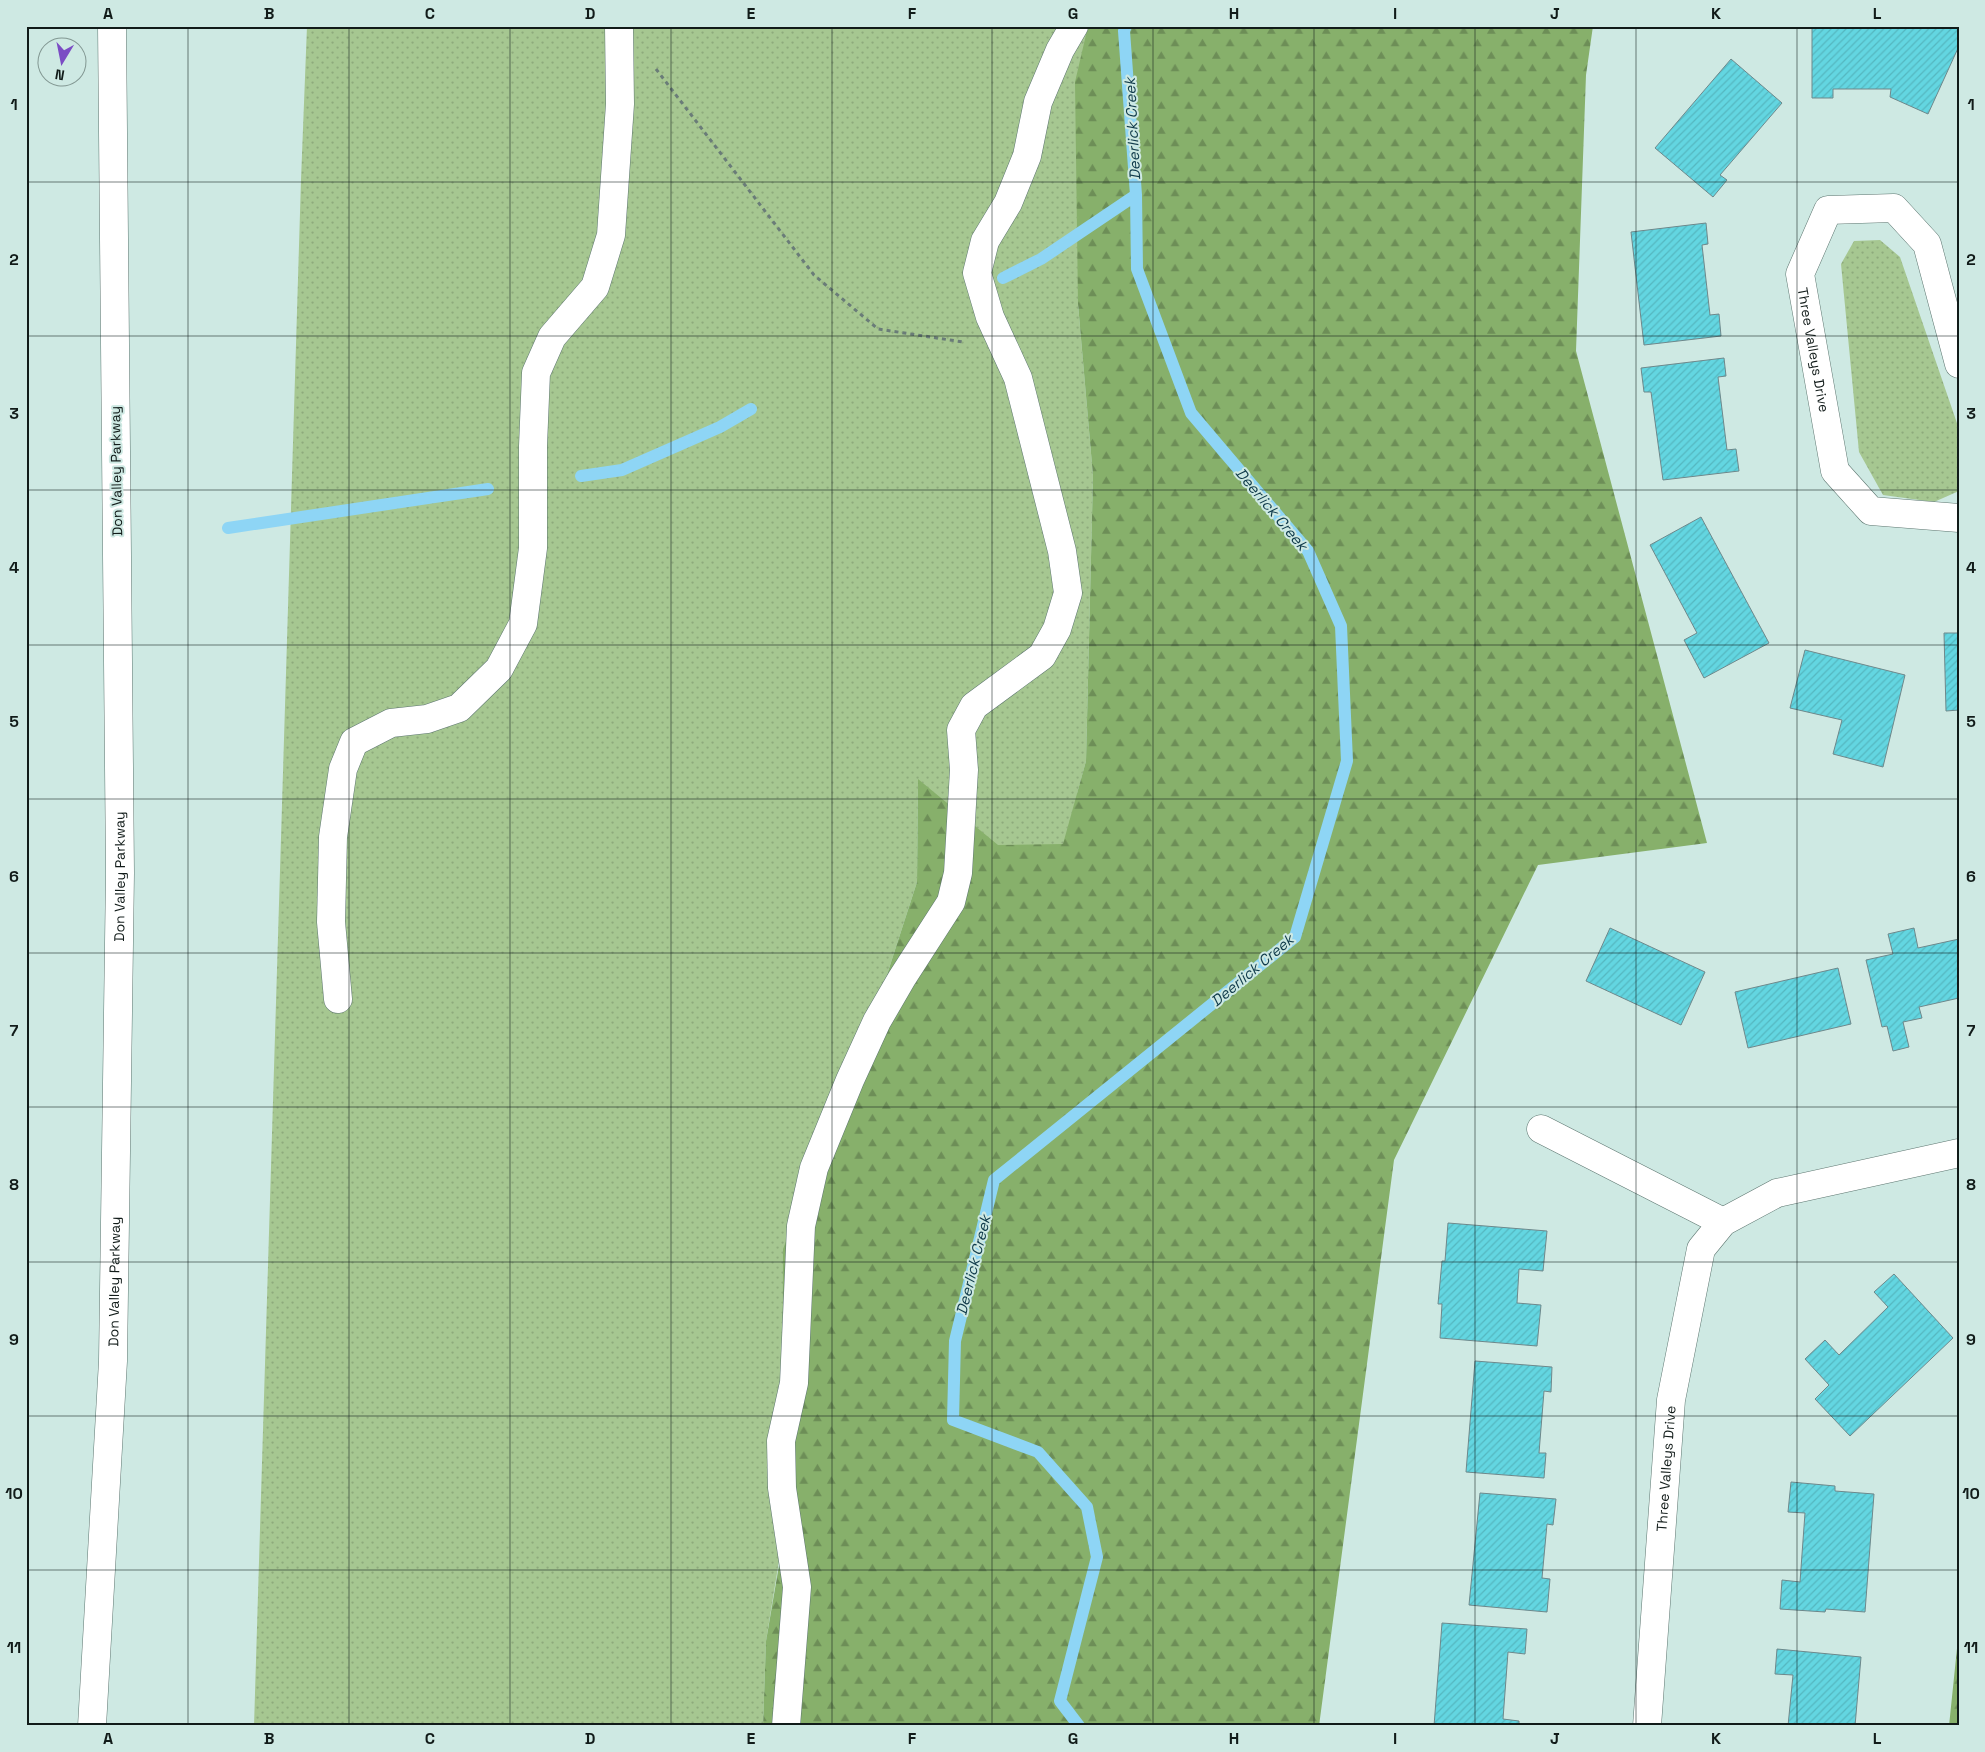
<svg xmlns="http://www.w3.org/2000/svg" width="1985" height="1752" font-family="'Space Grotesk',sans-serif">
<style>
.grass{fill:url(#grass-dots)}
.forest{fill:url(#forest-firs)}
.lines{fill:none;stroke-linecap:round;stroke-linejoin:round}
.stream{stroke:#8ed5f5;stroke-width:12}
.building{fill:url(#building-hatch);stroke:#6e888b}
.minor-casing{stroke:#5d7670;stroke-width:29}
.highway-casing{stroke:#5d7670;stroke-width:29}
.path{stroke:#6a7c78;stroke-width:3;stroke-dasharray:4 4;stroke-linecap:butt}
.minor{stroke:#fff;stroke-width:28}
.highway{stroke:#fff;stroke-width:28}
.grid{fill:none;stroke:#111b19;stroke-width:1;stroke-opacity:0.55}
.labels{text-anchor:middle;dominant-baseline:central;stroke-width:4;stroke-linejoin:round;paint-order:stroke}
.street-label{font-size:14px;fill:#111b19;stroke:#cee9e3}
.water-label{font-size:15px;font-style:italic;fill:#0f3a4a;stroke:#cee9e3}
.neatline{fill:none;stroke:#111b19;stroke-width:2}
.grid-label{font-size:16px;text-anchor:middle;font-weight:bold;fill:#111b19}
</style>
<defs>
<pattern id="grass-dots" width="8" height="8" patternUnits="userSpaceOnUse" patternTransform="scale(1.25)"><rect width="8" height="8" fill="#a6c791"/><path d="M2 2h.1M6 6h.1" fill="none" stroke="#8eaa7c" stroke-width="1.8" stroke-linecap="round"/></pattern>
<pattern id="forest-firs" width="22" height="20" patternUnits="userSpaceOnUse" patternTransform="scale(1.25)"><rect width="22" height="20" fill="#87b06b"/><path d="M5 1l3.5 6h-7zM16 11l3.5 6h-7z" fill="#6d8e57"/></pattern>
<pattern id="building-hatch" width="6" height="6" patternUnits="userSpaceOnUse" patternTransform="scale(1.25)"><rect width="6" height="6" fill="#63d6e1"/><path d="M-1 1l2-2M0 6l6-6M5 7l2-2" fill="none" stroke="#55b7c0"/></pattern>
</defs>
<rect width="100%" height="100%" fill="#cee9e3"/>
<path class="grass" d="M 307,26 L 1088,26 L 1078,304 L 1093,476 L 1086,761 L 1077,794 L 1075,846 L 1004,865 L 918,780 L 917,882 L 861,1055 L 766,1641 L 763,1726 L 254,1726 L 301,180 Z
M 1880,240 L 1900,257 L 1959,429 L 1959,491 L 1934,502 L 1883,495 L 1859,452 L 1841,264 L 1854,241 Z"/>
<path class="forest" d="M 1088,26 L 1593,26 L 1586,75 L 1576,351 L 1707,843 L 1538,865 L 1394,1160 L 1319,1726 L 763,1726 L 766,1641 L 782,1548 L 783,1249 L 861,1055 L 917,882 L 918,779 L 998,845 L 1063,844 L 1086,761 L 1093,476 L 1078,304 L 1075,82 Z
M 1959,1629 L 1959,1726 L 1949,1726 Z"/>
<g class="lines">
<path class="stream" d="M 1003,278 L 1041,259 L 1136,195
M 581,476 L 622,470 L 720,427 L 751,409
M 228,528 L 488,489
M 1079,1726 L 1060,1701 L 1097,1557 L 1087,1507 L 1038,1452 L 953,1420 L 955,1341 L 994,1180 L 1295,937 L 1347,761 L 1341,626 L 1308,551 L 1191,413 L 1137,269 L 1136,195 L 1124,31 L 1126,26"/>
</g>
<path class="building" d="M 1812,26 L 1959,26 L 1959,46 L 1928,114 L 1890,97 L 1891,89 L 1833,89 L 1833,98 L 1812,98 Z
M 1731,59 L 1782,103 L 1720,175 L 1727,180 L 1713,197 L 1655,148 Z
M 1706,223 L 1708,244 L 1702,245 L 1710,315 L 1719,314 L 1721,336 L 1644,345 L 1631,232 Z
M 1724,358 L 1726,376 L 1718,377 L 1727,450 L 1736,449 L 1739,471 L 1663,480 L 1651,392 L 1644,392 L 1641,368 Z
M 1701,517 L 1769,643 L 1704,678 L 1684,640 L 1697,633 L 1650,545 Z
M 1944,633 L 1959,633 L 1959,710 L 1946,711 Z
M 1805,650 L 1905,675 L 1883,767 L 1833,754 L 1842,720 L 1790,708 Z
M 1610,928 L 1705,972 L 1681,1025 L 1586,981 Z
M 1914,928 L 1918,948 L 1959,939 L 1959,998 L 1919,1007 L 1922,1018 L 1903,1022 L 1909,1047 L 1893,1051 L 1887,1026 L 1882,1027 L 1866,960 L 1893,954 L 1888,934 Z
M 1838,968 L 1851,1024 L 1748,1048 L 1735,992 Z
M 1448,1223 L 1547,1231 L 1543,1271 L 1519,1269 L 1517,1303 L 1541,1305 L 1537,1346 L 1440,1338 L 1442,1304 L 1438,1304 L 1442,1261 L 1445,1261 Z
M 1894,1274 L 1953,1338 L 1850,1436 L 1815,1399 L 1829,1385 L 1805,1359 L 1825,1340 L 1839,1355 L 1888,1307 L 1874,1292 Z
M 1475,1361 L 1552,1367 L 1551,1392 L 1544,1391 L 1539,1453 L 1546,1453 L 1544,1478 L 1466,1472 Z
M 1791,1482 L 1835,1486 L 1835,1491 L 1874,1494 L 1865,1612 L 1826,1609 L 1825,1612 L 1780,1609 L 1782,1580 L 1800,1582 L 1805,1513 L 1788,1512 Z
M 1480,1493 L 1556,1499 L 1553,1525 L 1547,1524 L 1542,1578 L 1550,1579 L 1547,1612 L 1469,1605 Z
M 1442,1623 L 1527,1629 L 1525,1654 L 1508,1652 L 1503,1719 L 1519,1721 L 1519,1726 L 1434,1726 Z
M 1777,1649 L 1861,1657 L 1855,1726 L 1788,1726 L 1793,1675 L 1775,1674 Z"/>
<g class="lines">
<defs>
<g id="minor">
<path id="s1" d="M 1959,364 L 1927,244 L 1894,208 L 1828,210 L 1800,274 L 1835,471 L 1871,511 L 1959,518"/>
<path d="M 338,999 L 331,922 L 333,837 L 343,769 L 354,742 L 391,723 L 427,719 L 459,708 L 499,669 L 523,624 L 533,548 L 533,446 L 536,373 L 552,337 L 595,287 L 611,235 L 620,104 L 619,26"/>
<path d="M 1541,1129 L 1723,1222"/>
<path d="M 786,1726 L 797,1587 L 782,1488 L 781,1441 L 794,1383 L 801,1226 L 814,1168 L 850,1080 L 877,1021 L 902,978 L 951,902 L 958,873 L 964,770 L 961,730 L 974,706 L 1042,656 L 1057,629 L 1068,593 L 1062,551 L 1018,378 L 990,317 L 977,273 L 985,241 L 1008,203 L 1027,156 L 1038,102 L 1060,50 L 1074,26"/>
<path id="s2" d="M 1647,1726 L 1671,1400 L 1701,1249 L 1723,1222 L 1777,1193 L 1959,1153"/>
</g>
<g id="highway">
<path id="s3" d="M 92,1726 L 113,1361 L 120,873 L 112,26"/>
</g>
</defs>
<use href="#minor" class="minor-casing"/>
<use href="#highway" class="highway-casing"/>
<path class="path" d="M 656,69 L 814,275 L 878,329 L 963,342"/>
<use href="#minor" class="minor"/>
<use href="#highway" class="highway"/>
</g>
<path class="grid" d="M 188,26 L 188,1726M 349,26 L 349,1726M 510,26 L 510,1726M 671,26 L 671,1726M 832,26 L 832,1726M 992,26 L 992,1726M 1153,26 L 1153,1726M 1314,26 L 1314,1726M 1475,26 L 1475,1726M 1636,26 L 1636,1726M 1797,26 L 1797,1726M 26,182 L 1959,182M 26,336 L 1959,336M 26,490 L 1959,490M 26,645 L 1959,645M 26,799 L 1959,799M 26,953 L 1959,953M 26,1107 L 1959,1107M 26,1262 L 1959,1262M 26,1416 L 1959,1416M 26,1570 L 1959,1570"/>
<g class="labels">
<g class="street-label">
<text stroke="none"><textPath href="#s1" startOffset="386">Three Valleys Drive</textPath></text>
<text transform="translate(116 471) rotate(-91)">Don Valley Parkway</text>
<text stroke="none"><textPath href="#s3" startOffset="850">Don Valley Parkway</textPath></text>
<text stroke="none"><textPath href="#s3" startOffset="445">Don Valley Parkway</textPath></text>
<text stroke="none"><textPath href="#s2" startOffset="258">Three Valleys Drive</textPath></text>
</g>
<g class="water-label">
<text transform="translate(1132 129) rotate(-93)">Deerlick Creek</text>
<text transform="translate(1272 509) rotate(50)">Deerlick Creek</text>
<text transform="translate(1252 970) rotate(-40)">Deerlick Creek</text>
<text transform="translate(973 1265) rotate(-76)">Deerlick Creek</text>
</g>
</g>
<rect width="1985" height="1752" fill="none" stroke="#cee9e3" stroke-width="55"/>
<g transform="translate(62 62) rotate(190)"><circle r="24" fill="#cee9e3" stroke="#829792"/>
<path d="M0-4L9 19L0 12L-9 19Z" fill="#7b4cc4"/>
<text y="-8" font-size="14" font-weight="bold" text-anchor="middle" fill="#111b19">N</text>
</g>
<rect x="28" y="28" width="1930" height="1696" class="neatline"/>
<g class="grid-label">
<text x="108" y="19">A</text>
<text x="269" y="19">B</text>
<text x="430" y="19">C</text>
<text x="590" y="19">D</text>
<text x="751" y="19">E</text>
<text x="912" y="19">F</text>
<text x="1073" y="19">G</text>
<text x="1234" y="19">H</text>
<text x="1395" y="19">I</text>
<text x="1555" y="19">J</text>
<text x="1716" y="19">K</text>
<text x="1877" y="19">L</text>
<text x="14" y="110">1</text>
<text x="1971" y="110">1</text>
<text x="14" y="265">2</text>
<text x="1971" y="265">2</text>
<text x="14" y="419">3</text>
<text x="1971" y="419">3</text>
<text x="14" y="573">4</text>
<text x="1971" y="573">4</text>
<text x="14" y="727">5</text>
<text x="1971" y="727">5</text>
<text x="14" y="882">6</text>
<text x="1971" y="882">6</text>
<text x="14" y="1036">7</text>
<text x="1971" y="1036">7</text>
<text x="14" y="1190">8</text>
<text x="1971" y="1190">8</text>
<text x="14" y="1345">9</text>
<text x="1971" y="1345">9</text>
<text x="14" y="1499">10</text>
<text x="1971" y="1499">10</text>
<text x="14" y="1653">11</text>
<text x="1971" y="1653">11</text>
<text x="108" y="1744">A</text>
<text x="269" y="1744">B</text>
<text x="430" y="1744">C</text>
<text x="590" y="1744">D</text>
<text x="751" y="1744">E</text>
<text x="912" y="1744">F</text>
<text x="1073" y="1744">G</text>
<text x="1234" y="1744">H</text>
<text x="1395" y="1744">I</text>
<text x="1555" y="1744">J</text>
<text x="1716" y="1744">K</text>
<text x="1877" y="1744">L</text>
</g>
</svg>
